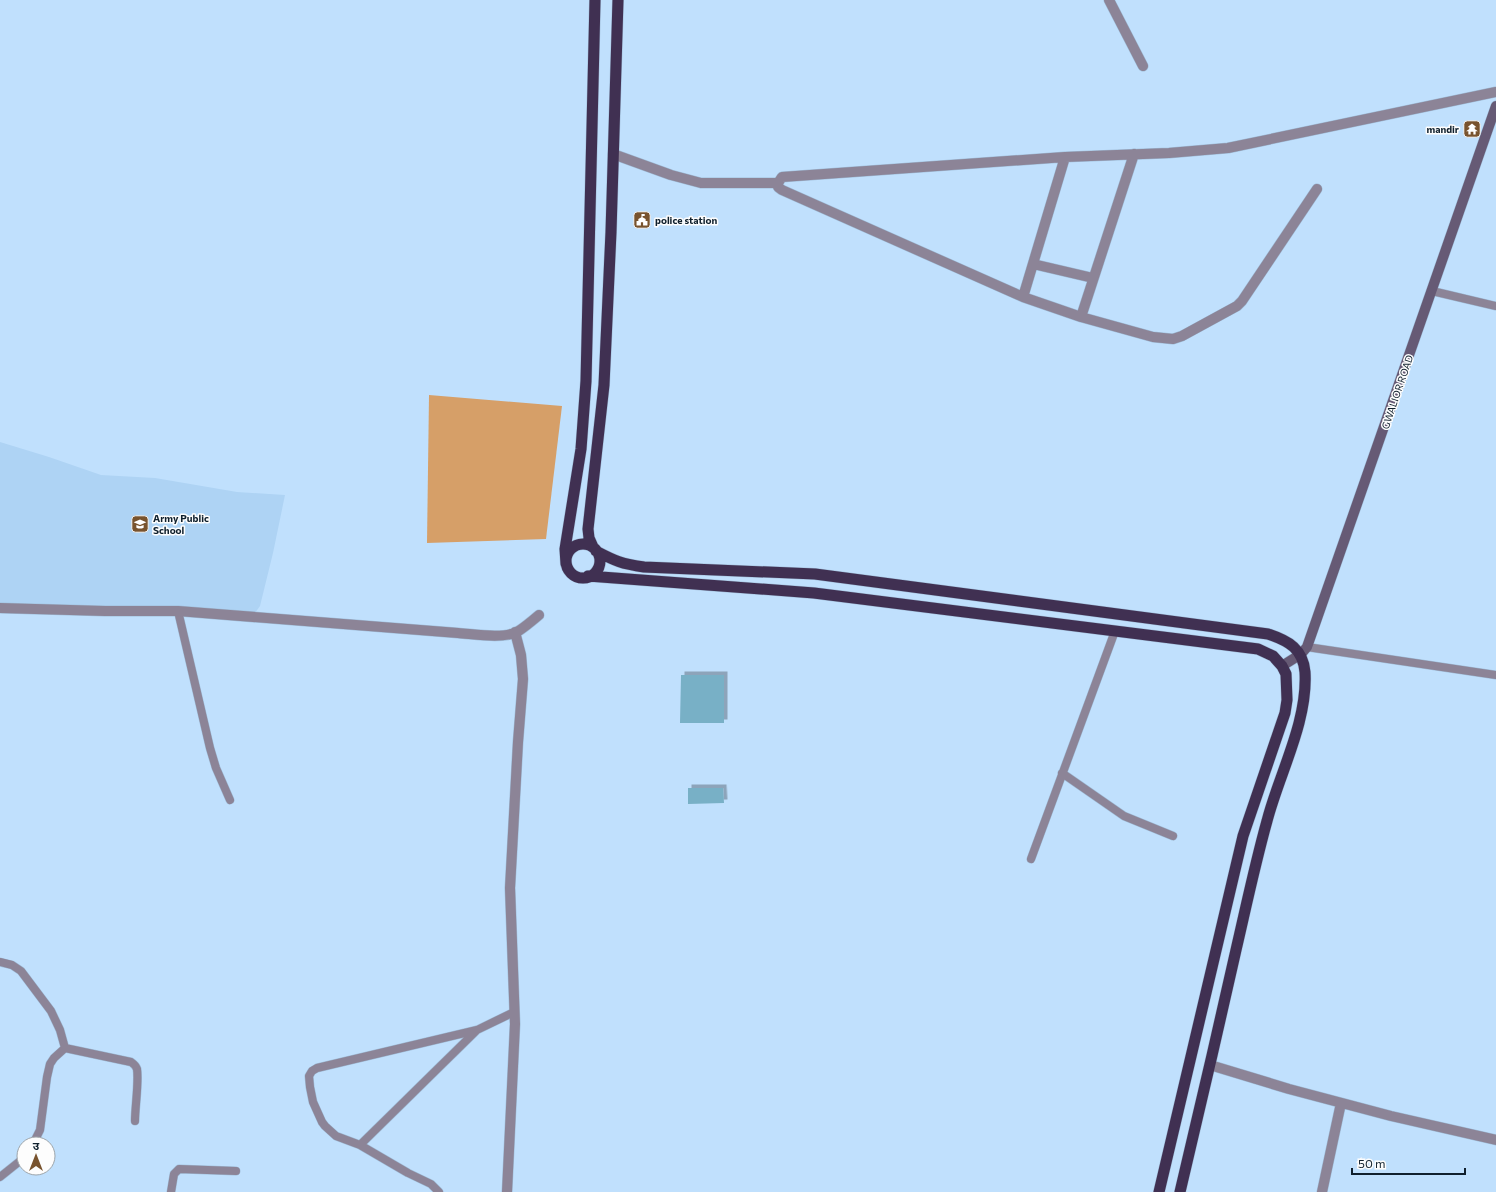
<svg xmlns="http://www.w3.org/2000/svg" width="1496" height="1192" font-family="Commissioner,'Noto Sans Devanagari',sans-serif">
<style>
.built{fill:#aed3f4}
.green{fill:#d69f68}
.building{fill:#78b0c6;filter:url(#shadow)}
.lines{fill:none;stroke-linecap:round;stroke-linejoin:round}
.service-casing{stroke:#a0bdd8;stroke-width:9}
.minor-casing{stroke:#a0bdd8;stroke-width:11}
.tertiary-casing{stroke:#a0bdd8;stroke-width:11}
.secondary-casing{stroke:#a0bdd8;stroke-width:11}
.trunk-casing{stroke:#a0bdd8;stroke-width:12}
.service{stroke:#8c8497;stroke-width:8}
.minor{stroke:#8c8497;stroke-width:10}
.tertiary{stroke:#8c8497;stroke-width:10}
.secondary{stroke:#665a75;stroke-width:10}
.trunk{stroke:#403052;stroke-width:11}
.labels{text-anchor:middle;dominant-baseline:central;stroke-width:3;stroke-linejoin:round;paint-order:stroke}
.poi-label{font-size:10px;font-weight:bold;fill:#10202d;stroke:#fdfdfd;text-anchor:start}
.street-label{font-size:10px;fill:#10202d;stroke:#fdfdfd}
</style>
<defs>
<filter id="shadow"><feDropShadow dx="3.5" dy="-3.5" stdDeviation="0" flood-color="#0004"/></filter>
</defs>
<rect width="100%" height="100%" fill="#c0e0fd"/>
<path class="built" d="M 0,442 L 49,457 L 101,475 L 155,478 L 237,492 L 285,495 L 273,553 L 260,606 L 255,613 L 190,612 L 43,604 L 0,603 Z"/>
<path class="green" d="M 429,395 L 562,406 L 546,539 L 427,543 Z"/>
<path class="building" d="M 681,675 L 724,675 L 724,723 L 680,723 Z
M 688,788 L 723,788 L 724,803 L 688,804 Z"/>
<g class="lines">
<defs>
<path id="service" d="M 1432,291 L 1496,306
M 178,611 L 210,748 L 216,768 L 230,800
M 1307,647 L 1496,675
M 1062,773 L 1124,816 L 1173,836
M 1031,859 L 1115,631
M 0,962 L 12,965 L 21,971 L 51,1011 L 60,1030 L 65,1048 L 131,1062 C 134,1064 136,1066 137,1069 C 139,1082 135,1107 135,1121
M 33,1144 L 40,1130 L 47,1077 L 50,1064 L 54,1058 L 65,1048
M 360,1145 L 476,1031
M 0,1177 L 20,1161 L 24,1156
M 171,1192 L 174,1174 L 179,1169 L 236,1171
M 439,1192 L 431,1184 L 408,1173 L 360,1145 L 336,1136 L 325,1126 L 322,1122 L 313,1102 L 310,1087 L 309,1076 L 312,1071 L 317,1068 L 477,1030 L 514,1012"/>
<path id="minor" d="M 1109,0 L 1143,66
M 613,154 L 671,175 L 701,183 L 778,183
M 1317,189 L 1242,301 L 1237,306 L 1182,336 L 1173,339 L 1153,337 L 1081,317 L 1023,297 L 782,190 L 778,187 L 778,183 L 782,177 L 1065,157 L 1169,153 L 1228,148 L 1496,92
M 1033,264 L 1093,278
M 1023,297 L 1065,157
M 1081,317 L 1134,154
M 1210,1065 L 1289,1089 L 1391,1116 L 1496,1140
M 1322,1192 L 1341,1103"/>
<path id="tertiary" d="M 0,608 L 105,611 L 178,611 L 458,633 C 474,634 502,639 517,632 C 525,627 532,621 539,615
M 507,1192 L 515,1024 L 510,888 L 518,742 L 523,679 L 521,655 L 515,632"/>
<path id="secondary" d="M 1282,666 L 1301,654 L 1307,647 L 1496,106"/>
<path id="trunk" d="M566 561a17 17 0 1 1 34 0a17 17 0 1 1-34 0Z
M 593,547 L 589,538 L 588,529 L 604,385 L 611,232 L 618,0
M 596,551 C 615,561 622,564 644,567 L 815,574 L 1268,634 C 1289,641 1303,649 1305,672 C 1308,722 1279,774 1267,821 C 1255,864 1246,907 1236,950 C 1218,1031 1199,1111 1180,1192
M 566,564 L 565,549 L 581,449 L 586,381 L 595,0
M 588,576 L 814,593 L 1258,649 L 1273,656 L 1282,666 L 1286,674 L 1287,700 L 1285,713 L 1243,836 L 1159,1192"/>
</defs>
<use href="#service" class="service-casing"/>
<use href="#minor" class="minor-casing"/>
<use href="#tertiary" class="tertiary-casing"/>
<use href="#secondary" class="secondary-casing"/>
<use href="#trunk" class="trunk-casing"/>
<use href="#service" class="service"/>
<use href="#minor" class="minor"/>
<use href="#tertiary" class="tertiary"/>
<use href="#secondary" class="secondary"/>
<use href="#trunk" class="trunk"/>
</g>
<defs>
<symbol id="temple-square" viewBox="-11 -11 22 22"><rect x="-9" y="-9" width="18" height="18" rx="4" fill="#78532e" stroke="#fdfdfd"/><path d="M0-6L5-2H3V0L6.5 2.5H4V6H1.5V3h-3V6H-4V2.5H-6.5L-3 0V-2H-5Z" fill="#fff"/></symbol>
<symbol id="civic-square" viewBox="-11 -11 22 22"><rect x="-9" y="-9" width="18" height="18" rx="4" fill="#78532e" stroke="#fdfdfd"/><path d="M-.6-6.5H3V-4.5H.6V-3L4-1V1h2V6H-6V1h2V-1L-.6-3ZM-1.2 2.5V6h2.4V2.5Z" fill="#fff"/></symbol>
<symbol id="school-square" viewBox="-11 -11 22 22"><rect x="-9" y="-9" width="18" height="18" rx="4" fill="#78532e" stroke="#fdfdfd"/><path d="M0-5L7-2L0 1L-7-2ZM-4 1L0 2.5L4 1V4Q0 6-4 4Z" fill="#fff"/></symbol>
</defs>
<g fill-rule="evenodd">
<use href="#temple-square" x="1462" y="119" width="20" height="20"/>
<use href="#civic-square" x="632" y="210" width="20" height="20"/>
<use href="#school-square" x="130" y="514" width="20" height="20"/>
</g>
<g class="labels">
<g class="poi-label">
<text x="1459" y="129" text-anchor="end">mandir</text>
<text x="655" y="220">police station</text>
<text x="153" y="518">Army Public<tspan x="153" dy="12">School</tspan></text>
</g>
<g class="street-label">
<text transform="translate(1397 392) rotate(-71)">GWALIOR ROAD</text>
</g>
</g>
<g transform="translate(36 1156)"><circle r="19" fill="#fdfdfd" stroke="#9ea5aa"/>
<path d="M0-3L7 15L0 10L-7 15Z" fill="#78532e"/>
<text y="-6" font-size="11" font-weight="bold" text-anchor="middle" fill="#10202d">उ</text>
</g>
<path d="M1352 1168v6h113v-6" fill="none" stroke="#10202d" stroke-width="2"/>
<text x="1358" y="1168" font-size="12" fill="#10202d" stroke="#fdfdfd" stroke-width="3" paint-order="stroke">50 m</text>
</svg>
